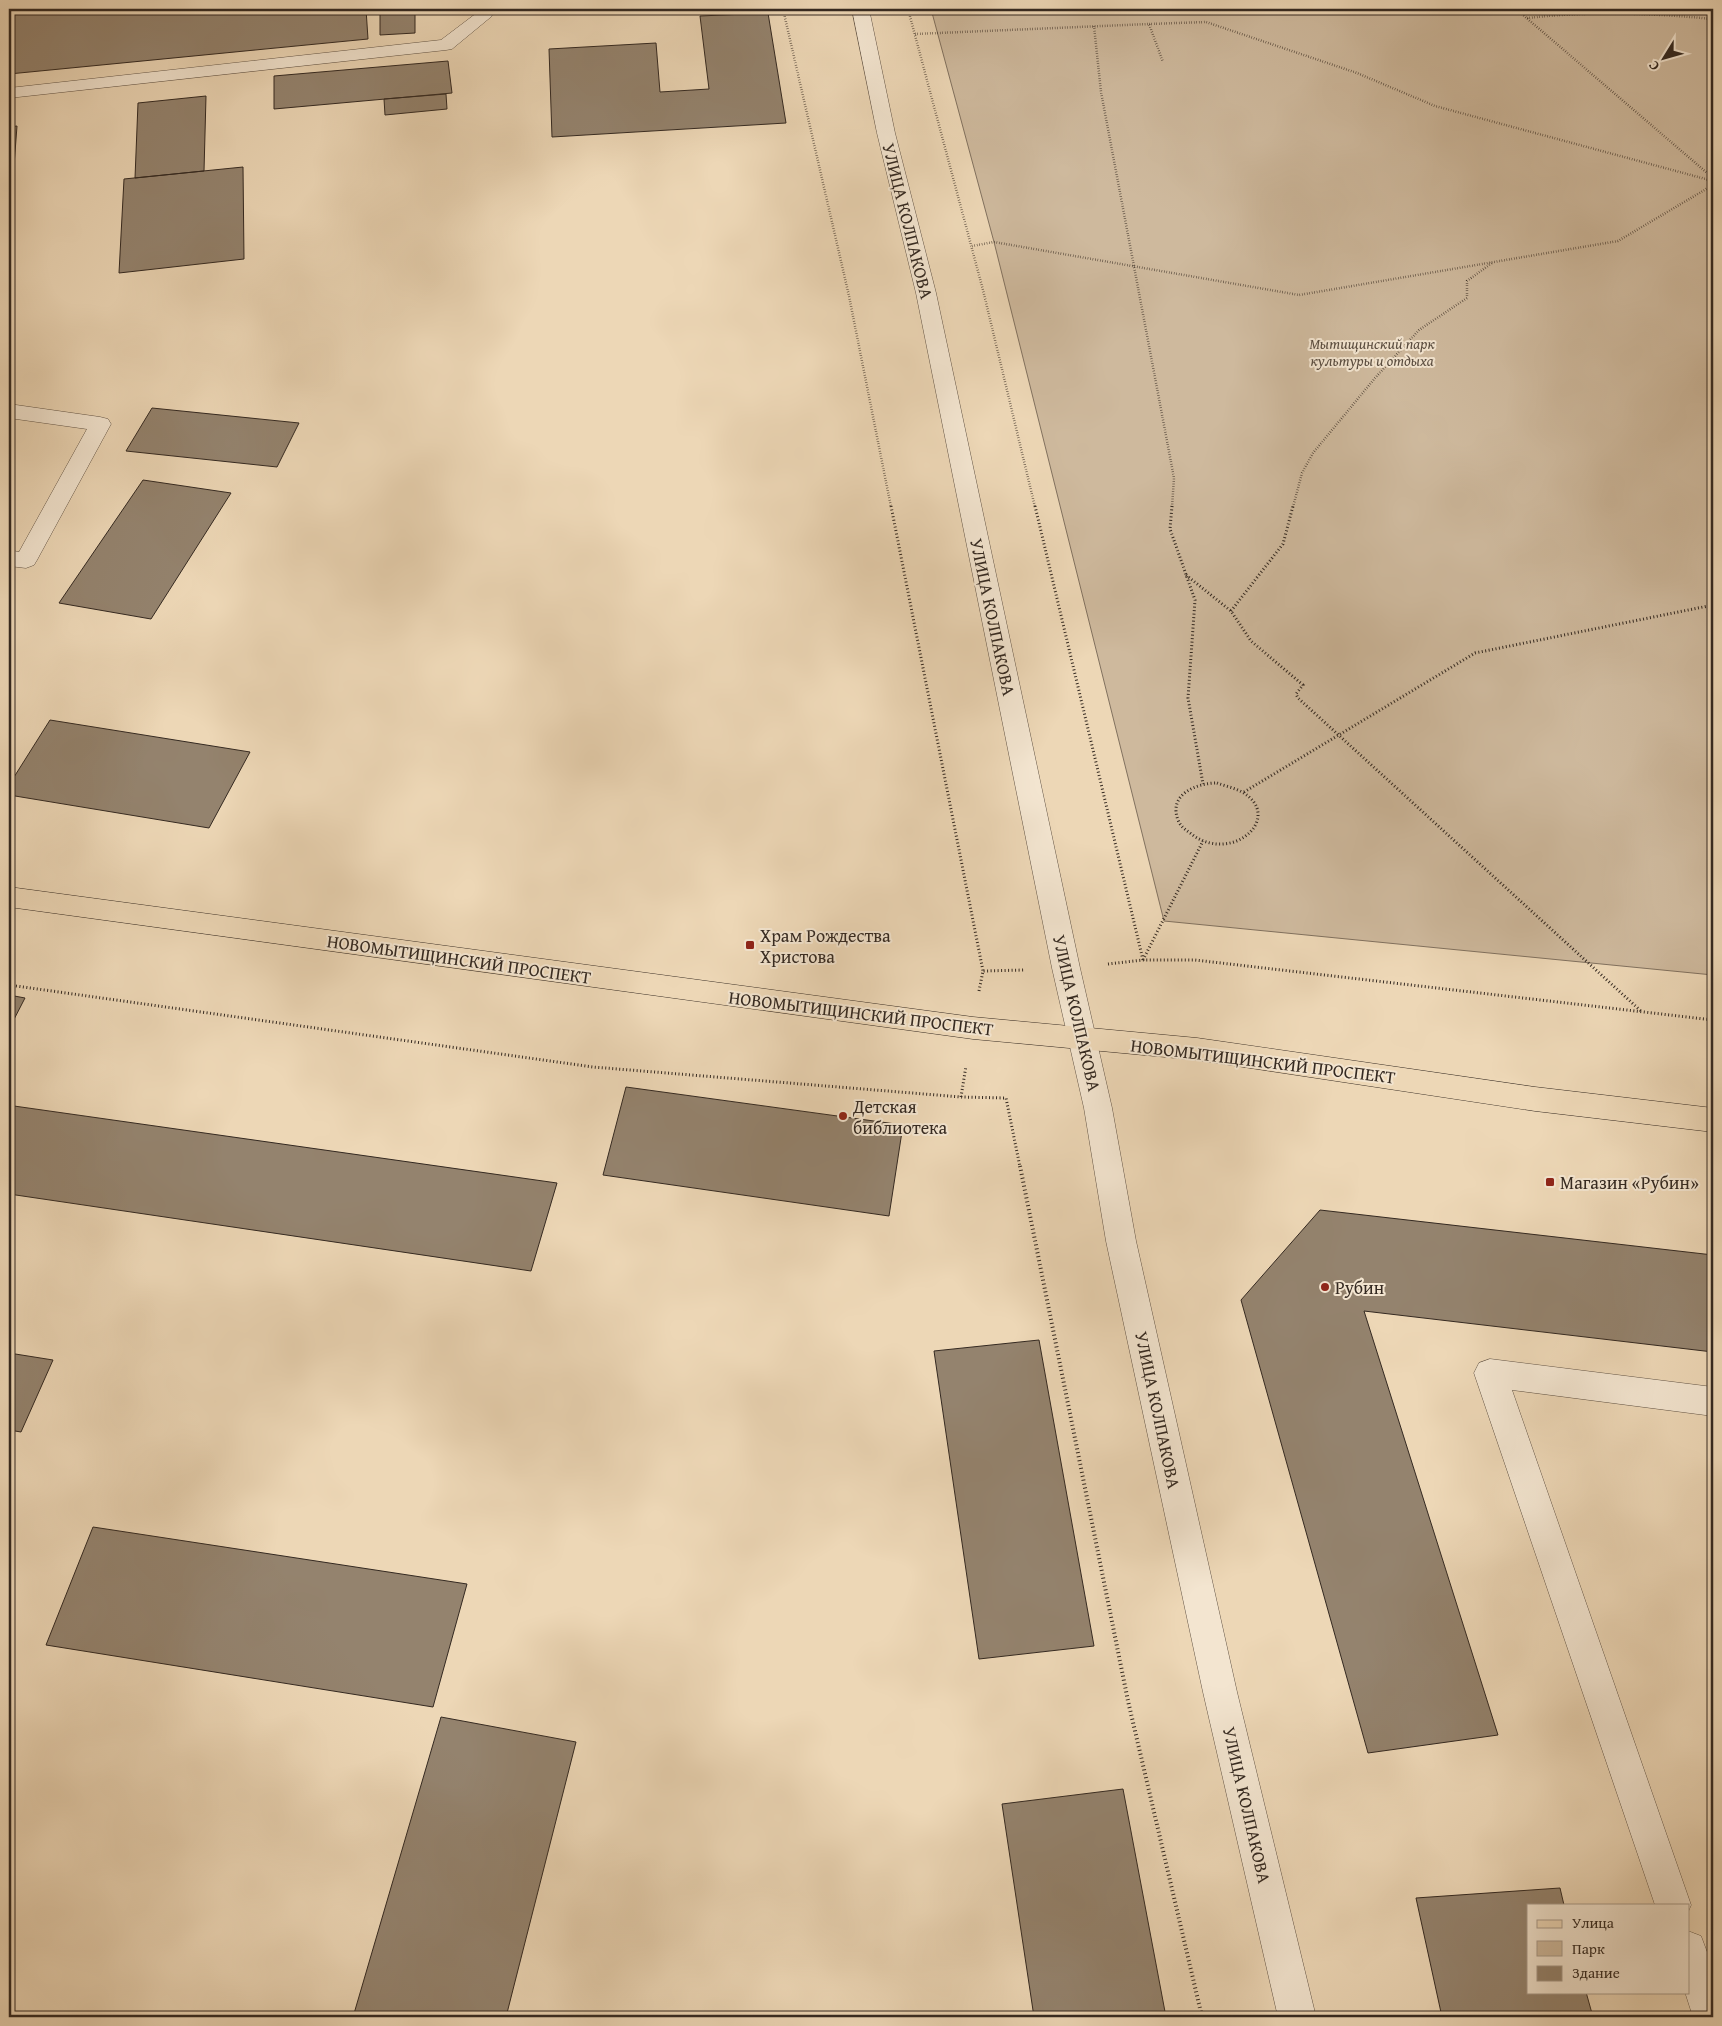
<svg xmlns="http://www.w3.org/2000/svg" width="1722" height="2026" font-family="'Gentium Book Plus',serif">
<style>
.green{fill:#ceb99d;stroke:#81715f}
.building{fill:#94836e;stroke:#342921}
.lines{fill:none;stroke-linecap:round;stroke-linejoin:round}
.minor-casing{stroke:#625446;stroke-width:1}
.major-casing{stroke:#342921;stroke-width:1}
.path-far2{stroke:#342921;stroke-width:2.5;stroke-dasharray:0.5 2;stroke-linecap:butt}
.path-far1{stroke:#342921;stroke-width:3;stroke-dasharray:1 2.5;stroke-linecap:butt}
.path{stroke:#342921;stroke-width:4;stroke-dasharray:1 3;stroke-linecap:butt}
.minor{fill:#f3e5d0;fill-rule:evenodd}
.major{fill:#edd7b6;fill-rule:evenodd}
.poi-dot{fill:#8f2418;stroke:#f3e5d0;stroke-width:2}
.labels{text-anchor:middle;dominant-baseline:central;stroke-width:4;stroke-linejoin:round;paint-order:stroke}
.far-park-label{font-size:15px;font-style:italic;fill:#5a4d40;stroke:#f3e5d0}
.street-label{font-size:18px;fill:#342921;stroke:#f3e5d0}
.poi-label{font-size:18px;fill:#342921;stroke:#f3e5d0;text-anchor:start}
</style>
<rect width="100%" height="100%" fill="#edd7b6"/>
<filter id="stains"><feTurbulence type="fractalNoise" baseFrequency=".004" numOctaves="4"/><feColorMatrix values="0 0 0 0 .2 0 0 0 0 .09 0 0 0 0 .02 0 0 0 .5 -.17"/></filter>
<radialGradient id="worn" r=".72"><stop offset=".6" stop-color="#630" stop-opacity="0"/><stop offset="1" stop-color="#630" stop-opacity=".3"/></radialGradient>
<path class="green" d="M 931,9 L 1713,9 L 1713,975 L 1164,921 L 994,242 Z"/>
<path class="building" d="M 9,9 L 366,9 L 368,39 L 9,74 Z
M 415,9 L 415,33 L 380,35 L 380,12 Z
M 768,13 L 786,123 L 552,137 L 549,49 L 656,43 L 660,92 L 709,89 L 700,16 Z
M 448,61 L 452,93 L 274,109 L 274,76 Z
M 446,94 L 447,109 L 385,115 L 384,99 Z
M 206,96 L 204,171 L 135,178 L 138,103 Z
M 17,126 L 11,205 L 9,205 L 9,127 Z
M 243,167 L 244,259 L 119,273 L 124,179 Z
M 152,408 L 299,423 L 277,467 L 126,451 Z
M 143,480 L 231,493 L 151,619 L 59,603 Z
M 50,720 L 250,752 L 209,828 L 9,795 L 9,785 Z
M 9,995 L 25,998 L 9,1029 Z
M 626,1087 L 903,1125 L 889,1216 L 603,1175 Z
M 14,1106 L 557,1183 L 531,1271 L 9,1194 L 9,1117 Z
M 1320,1210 L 1713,1255 L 1713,1352 L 1364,1311 L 1498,1735 L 1368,1753 L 1241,1300 Z
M 1039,1340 L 1094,1646 L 979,1659 L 934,1351 Z
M 9,1353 L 53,1360 L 21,1432 L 9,1430 Z
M 93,1527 L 467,1584 L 433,1707 L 46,1645 Z
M 441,1717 L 576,1742 L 506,2017 L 353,2017 Z
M 1123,1789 L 1166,2017 L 1034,2017 L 1002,1804 Z
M 1560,1888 L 1564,1905 L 1528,1905 L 1528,1992 L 1586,1992 L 1593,2017 L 1442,2017 L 1416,1898 Z"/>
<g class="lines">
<defs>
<path id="minor" d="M 473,9 L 489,9 L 492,16 L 452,49 L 446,50 L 9,98 L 9,88 L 441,40 L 474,15 Z
M 852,9 L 869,9 L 895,133 L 936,293 L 1080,968 L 1112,1108 L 1136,1241 L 1237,1692 L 1316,2017 L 1278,2017 L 1203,1692 L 1106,1241 L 1084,1108 L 1052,968 L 916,293 L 877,133 Z
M 9,404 L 100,417 L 108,419 L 111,424 L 37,560 L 34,565 L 26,568 L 9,566 L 9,550 L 19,552 L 87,429 L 9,418 Z
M 1490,1359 L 1713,1387 L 1713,1416 L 1512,1390 L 1691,1905 L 1688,1912 L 1688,1905 L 1655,1905 L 1474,1373 L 1479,1363 Z
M 1688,1931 L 1701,1936 L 1713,1968 L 1713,2017 L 1693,2017 L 1685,1992 L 1688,1992 Z"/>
<path id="major" d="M 9,887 L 973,1017 L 1197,1038 L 1535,1087 L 1713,1108 L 1713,1132 L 1535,1111 L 1197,1060 L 973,1039 L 9,907 Z"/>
</defs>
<use href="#minor" class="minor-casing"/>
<use href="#major" class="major-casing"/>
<path class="path-far2" d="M 783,9 L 849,296 L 891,507
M 908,9 L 983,290 L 1035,507
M 1516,9 L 1713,178
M 1527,18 C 1589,11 1651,13 1713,19
M 1149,24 L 1206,22 L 1357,73 L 1435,106 L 1713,181
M 1094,26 L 1101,92 L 1174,478 L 1172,507
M 915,34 L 1149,24 L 1163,62
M 972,246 L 994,242 L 1299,295 L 1618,241 L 1713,185
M 1293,507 L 1302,473 L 1313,453 L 1375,378 L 1419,330 L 1467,298 L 1467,281 L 1492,263"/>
<path class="path-far1" d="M 891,506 L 983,971
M 1035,506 L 1143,960
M 1172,506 L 1170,529 L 1195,600 L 1188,698 L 1203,784
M 1186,575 L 1231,611 L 1251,641 L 1303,685 L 1296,694 L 1298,698 L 1642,1012
M 1231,611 L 1283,544 L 1293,506
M 1217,783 C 1225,786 1235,788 1242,792 C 1284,816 1235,863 1194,836 C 1188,831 1181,828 1178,820 C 1168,794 1197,783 1217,783 Z
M 1244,792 L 1475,653 L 1713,605
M 1143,960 L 1203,841
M 1108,964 L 1143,960 L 1195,960 L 1713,1020
M 9,985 L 593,1067 L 961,1097 L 1006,1098 L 1020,1167
M 979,991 L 983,971 L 1024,970
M 961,1097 L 966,1066"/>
<path class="path" d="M 1020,1166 L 1128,1701 L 1202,2017"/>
<use href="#minor" class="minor"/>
<use href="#major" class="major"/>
</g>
<g class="poi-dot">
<rect x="745" y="940" width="10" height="10" rx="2.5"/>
<circle cx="843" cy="1116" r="5"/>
<rect x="1545" y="1177" width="10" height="10" rx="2.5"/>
<circle cx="1325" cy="1287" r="5"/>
</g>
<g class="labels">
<g class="far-park-label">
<text x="1372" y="343">Мытищинский парк<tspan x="1372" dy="17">культуры и отдыха</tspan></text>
</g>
<g class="street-label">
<text transform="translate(908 221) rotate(76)">УЛИЦА КОЛПАКОВА</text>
<text transform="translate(993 617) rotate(78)">УЛИЦА КОЛПАКОВА</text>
<text transform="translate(459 959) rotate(8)">НОВОМЫТИЩИНСКИЙ ПРОСПЕКТ</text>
<text transform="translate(861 1013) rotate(7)">НОВОМЫТИЩИНСКИЙ ПРОСПЕКТ</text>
<text transform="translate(1077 1013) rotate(77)">УЛИЦА КОЛПАКОВА</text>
<text transform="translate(1263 1061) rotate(7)">НОВОМЫТИЩИНСКИЙ ПРОСПЕКТ</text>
<text transform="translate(1158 1410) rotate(78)">УЛИЦА КОЛПАКОВА</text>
<text transform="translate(1247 1805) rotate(77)">УЛИЦА КОЛПАКОВА</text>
</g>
<g class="poi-label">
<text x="760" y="935">Храм Рождества<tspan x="760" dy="21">Христова</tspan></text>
<text x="853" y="1106">Детская<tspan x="853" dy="21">библиотека</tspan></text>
<text x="1560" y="1182">Магазин «Рубин»</text>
<text x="1335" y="1287">Рубин</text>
</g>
</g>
<rect width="1722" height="2026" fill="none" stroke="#edd7b6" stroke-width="30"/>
<rect x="10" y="10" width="1702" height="2006" fill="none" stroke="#342921" stroke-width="2.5"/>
<rect x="15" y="15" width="1692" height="1996" fill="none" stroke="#342921"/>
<rect x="1527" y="1904" width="162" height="90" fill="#f3e5d0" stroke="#a79a8a"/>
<rect x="1537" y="1920" width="25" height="8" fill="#edd7b6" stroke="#a79a8a"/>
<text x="1572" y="1928" font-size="15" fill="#342921">Улица</text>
<rect x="1537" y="1941" width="25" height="15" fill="#ceb99d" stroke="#a79a8a"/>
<text x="1572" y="1954" font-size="15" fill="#342921">Парк</text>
<rect x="1537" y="1966" width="25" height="15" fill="#94836e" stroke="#a79a8a"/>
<text x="1572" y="1978" font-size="15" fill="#342921">Здание</text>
<g transform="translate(1664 58) rotate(233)" stroke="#f3e5d0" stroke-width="4" paint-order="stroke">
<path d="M0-4L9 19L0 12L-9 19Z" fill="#342921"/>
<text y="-8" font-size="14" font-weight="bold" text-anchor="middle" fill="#342921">С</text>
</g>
<rect width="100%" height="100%" filter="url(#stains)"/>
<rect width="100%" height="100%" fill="url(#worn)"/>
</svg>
